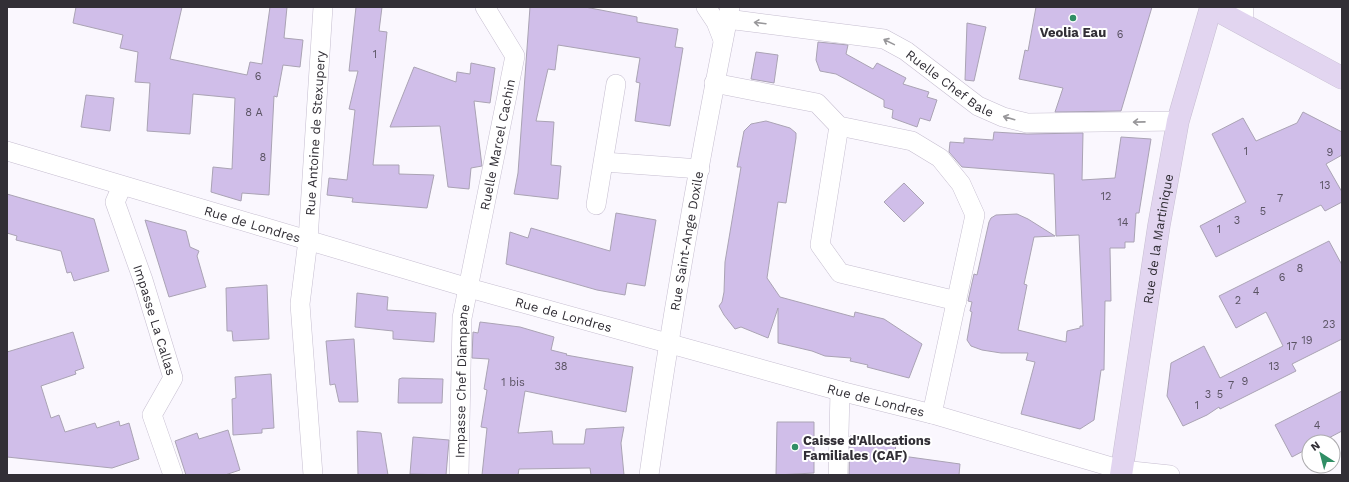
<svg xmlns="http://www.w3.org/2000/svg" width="1349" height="482" font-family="'Work Sans',sans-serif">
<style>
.building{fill:#d0bee9;stroke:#aaa3b4}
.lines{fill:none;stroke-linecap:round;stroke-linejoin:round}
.street-casing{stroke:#c6bed0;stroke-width:20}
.secondary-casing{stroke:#c6bed0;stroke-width:23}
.street{stroke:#fff;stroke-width:19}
.secondary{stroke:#e2d5f0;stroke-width:22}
.oneway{stroke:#98979a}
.poi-dot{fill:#308e65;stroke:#fff;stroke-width:1.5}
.labels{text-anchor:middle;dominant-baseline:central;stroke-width:4;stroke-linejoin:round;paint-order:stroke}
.number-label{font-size:11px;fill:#5a5363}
.poi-label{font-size:13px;font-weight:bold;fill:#322f36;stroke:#fff}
.street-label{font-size:13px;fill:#322f36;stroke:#fff}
</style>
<rect width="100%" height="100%" fill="#faf7fe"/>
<path class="building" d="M 76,7 L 182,7 L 170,59 L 247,75 L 250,62 L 262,64 L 270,7 L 287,7 L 284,38 L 303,40 L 300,67 L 283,65 L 277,97 L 274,96 L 269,195 L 242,193 L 241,201 L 211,192 L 213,167 L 232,169 L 235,98 L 193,94 L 190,134 L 147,131 L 150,83 L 135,82 L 138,52 L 120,48 L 123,35 L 73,23 Z
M 356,7 L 382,7 L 379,31 L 387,32 L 373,165 L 399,165 L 399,174 L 434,175 L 427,208 L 352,202 L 353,198 L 327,195 L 329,178 L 347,180 L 355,110 L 349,109 L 358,71 L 349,71 Z
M 530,7 L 585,7 L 637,17 L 637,22 L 678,29 L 675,47 L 683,48 L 670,126 L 635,121 L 640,83 L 636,82 L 640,58 L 558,45 L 555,70 L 548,69 L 536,121 L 554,122 L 551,165 L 561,166 L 558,199 L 514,194 L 518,173 Z
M 1036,7 L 1152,7 L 1121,111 L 1055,112 L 1063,88 L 1019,79 L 1025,50 L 1028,51 Z
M 967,23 L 986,27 L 974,81 L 965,80 Z
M 818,42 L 848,45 L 846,54 L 873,69 L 877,63 L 906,78 L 903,84 L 929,92 L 927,97 L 937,100 L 930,121 L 920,118 L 917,127 L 892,118 L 893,110 L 884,107 L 884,100 L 836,74 L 820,71 L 816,60 Z
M 756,52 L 778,55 L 774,83 L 751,79 Z
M 471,63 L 495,68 L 490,103 L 474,101 L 482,166 L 471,168 L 469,189 L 448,187 L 440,126 L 390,127 L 414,67 L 456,82 L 457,72 L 470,74 Z
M 86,95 L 114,98 L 110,131 L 81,127 Z
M 1303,112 L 1342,132 L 1342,155 L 1326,164 L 1342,192 L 1342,202 L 1325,211 L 1321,205 L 1216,257 L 1200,226 L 1246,202 L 1212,134 L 1243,118 L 1256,141 L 1297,123 Z
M 766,121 L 790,128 L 796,133 L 796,138 L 786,203 L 778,202 L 767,278 L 780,297 L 854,317 L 855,312 L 884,319 L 922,344 L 909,378 L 867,367 L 868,365 L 850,361 L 851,358 L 825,356 L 812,351 L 778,343 L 778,308 L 768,338 L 741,327 L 735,329 L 724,315 L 719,306 L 722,302 L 724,292 L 725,262 L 741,167 L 737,167 L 744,131 L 751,124 Z
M 994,132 L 1027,134 L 1083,133 L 1082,180 L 1115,178 L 1121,137 L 1151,139 L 1139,213 L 1136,213 L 1134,242 L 1125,242 L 1125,248 L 1110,248 L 1111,301 L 1105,301 L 1104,370 L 1101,370 L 1094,420 L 1080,429 L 1021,414 L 1035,362 L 1026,360 L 1028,353 L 1001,353 L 982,350 L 971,346 L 967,340 L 972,312 L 970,311 L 972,302 L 968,301 L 974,274 L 977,275 L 989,222 L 991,218 L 996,215 L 1017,214 L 1028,219 L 1055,236 L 1034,237 L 1024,284 L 1027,285 L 1018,330 L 1066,342 L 1067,331 L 1080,328 L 1080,326 L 1083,326 L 1079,235 L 1056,236 L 1054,174 L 962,167 L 949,152 L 950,142 L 964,143 L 964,138 L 993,140 Z
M 904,183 L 924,203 L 904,222 L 884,202 Z
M 7,194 L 94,219 L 109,271 L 74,281 L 71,272 L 67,273 L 61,251 L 16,240 L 17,236 L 7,233 Z
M 616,213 L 656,220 L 645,286 L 627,283 L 625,295 L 597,290 L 506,264 L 510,232 L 528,238 L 531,228 L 610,251 Z
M 145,220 L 186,231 L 190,247 L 199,251 L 197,256 L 206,287 L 169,297 Z
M 1329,241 L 1342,265 L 1342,339 L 1292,364 L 1296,371 L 1220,409 L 1219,407 L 1207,415 L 1183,426 L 1167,396 L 1171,363 L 1204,346 L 1220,378 L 1283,346 L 1266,312 L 1236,328 L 1219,296 Z
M 267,285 L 269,339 L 233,341 L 232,331 L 227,331 L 226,288 Z
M 357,293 L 388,297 L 387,310 L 436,313 L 434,342 L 393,339 L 393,331 L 355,327 Z
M 480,322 L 520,327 L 554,337 L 551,350 L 567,354 L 566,355 L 633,367 L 626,412 L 525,391 L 518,433 L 552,431 L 553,444 L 584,444 L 586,429 L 624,427 L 621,443 L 624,475 L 591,475 L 590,468 L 519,469 L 518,475 L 482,475 L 487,428 L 481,427 L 487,390 L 484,389 L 489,359 L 472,358 L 473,332 L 478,333 Z
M 73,332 L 84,368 L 75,371 L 76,374 L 41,386 L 51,418 L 59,415 L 65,432 L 95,423 L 97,428 L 119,421 L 120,426 L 129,423 L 139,459 L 112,468 L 7,457 L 7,352 Z
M 354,339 L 358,402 L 339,402 L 335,384 L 330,385 L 326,341 Z
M 271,374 L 274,428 L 262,429 L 262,433 L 233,435 L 232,399 L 236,398 L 235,377 Z
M 402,378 L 443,379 L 442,403 L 398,403 L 399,379 Z
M 1342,391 L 1342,431 L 1321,442 L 1309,442 L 1309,448 L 1292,457 L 1275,425 Z
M 777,422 L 814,422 L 814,473 L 776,475 Z
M 228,430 L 240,470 L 225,475 L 186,475 L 175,441 L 197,433 L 199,439 Z
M 357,431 L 381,433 L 388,475 L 358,475 Z
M 850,436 L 896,441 L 895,455 L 960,464 L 959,475 L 849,475 Z
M 413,437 L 449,440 L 446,475 L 410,474 Z"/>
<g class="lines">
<defs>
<g id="street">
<path d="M 706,7 L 716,22 L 723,40"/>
<path id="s1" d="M 727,19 L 884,39 L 906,51 L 978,106 L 1003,117 L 1027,123 L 1178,121"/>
<path d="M 1243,23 L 1244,7"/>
<path d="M 714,83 L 817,103 L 839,126 L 912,141 L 940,158 L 961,184 L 975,215 L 932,414"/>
<path d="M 839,126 L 820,245 L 840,273 L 957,301"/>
<path id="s2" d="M 7,151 L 469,288 L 840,391 L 932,414 L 1122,470 L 1170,475"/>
<path d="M 604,162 L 700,169"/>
<path id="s3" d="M 122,186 L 115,202 L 143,280 L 173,378 L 152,415 L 173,475"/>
<path d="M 596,205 L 616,84"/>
<path id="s4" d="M 313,475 L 300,304 L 308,240 L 323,7"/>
<path id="s5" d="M 459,475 L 462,318 L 515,56 L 485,7"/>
<path id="s6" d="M 649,475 C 671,318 699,162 730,7"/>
<path d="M 838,475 L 840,391"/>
</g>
<g id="secondary">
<path d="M 1211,7 L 1342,78"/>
<path id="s7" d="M 1121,475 L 1159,225 L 1178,121 L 1211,7"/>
</g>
</defs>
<use href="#street" class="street-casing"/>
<use href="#secondary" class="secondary-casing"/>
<use href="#street" class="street"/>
<use href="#secondary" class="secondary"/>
</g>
<defs><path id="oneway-shaft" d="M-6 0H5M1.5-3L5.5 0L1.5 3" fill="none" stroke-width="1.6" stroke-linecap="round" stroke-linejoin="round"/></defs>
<g class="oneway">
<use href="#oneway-shaft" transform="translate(760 23) rotate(-173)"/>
<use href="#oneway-shaft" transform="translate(889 42) rotate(-154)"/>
<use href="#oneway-shaft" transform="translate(1009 118) rotate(-164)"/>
<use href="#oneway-shaft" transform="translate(1139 122) rotate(179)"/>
</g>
<g class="poi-dot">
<circle cx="1073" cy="18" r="4"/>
<circle cx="795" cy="447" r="4"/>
</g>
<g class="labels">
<g class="number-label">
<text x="1120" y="34">6</text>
<text x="375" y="54">1</text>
<text x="258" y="76">6</text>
<text x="254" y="112">8 A</text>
<text x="1246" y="151">1</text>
<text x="1330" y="152">9</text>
<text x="263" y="157">8</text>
<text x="1325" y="185">13</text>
<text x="1106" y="196">12</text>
<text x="1280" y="198">7</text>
<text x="1263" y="211">5</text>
<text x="1237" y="220">3</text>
<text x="1123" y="222">14</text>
<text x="1219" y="229">1</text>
<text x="1300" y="268">8</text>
<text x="1282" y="277">6</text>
<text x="1256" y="291">4</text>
<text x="1238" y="300">2</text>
<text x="1329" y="324">23</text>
<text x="1307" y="340">19</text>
<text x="1292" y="346">17</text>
<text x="561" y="366">38</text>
<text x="1274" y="366">13</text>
<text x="1245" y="381">9</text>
<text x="513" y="382">1 bis</text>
<text x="1231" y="385">7</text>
<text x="1208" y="394">3</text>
<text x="1220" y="394">5</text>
<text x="1197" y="405">1</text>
<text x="1317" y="425">4</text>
</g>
<g class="poi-label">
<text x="1073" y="32">Veolia Eau</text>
<text x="803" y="440" text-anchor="start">Caisse d'Allocations<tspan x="803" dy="15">Familiales (CAF)</tspan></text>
</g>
<g class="street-label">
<text stroke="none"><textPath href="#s1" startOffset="238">Ruelle Chef Bale</textPath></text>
<text stroke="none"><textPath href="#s4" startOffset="343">Rue Antoine de Stexupery</textPath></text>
<text stroke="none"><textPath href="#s5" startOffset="334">Ruelle Marcel Cachin</textPath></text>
<text stroke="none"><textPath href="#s2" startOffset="256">Rue de Londres</textPath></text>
<text stroke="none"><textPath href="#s7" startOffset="239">Rue de la Martinique</textPath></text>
<text stroke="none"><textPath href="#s6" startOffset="237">Rue Saint-Ange Doxile</textPath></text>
<text stroke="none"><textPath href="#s2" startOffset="580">Rue de Londres</textPath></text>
<text stroke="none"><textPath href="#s3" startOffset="142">Impasse La Callas</textPath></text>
<text stroke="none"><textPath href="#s5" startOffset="94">Impasse Chef Diampane</textPath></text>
<text stroke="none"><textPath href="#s2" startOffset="904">Rue de Londres</textPath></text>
</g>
</g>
<rect width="1349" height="482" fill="none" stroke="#322f36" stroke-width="16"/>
<g transform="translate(1321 454) rotate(324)"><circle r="19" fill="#ffffff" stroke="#adacaf"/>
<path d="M0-3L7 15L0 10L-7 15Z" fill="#308e65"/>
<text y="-6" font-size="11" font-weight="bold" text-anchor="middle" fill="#322f36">N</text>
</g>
</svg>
